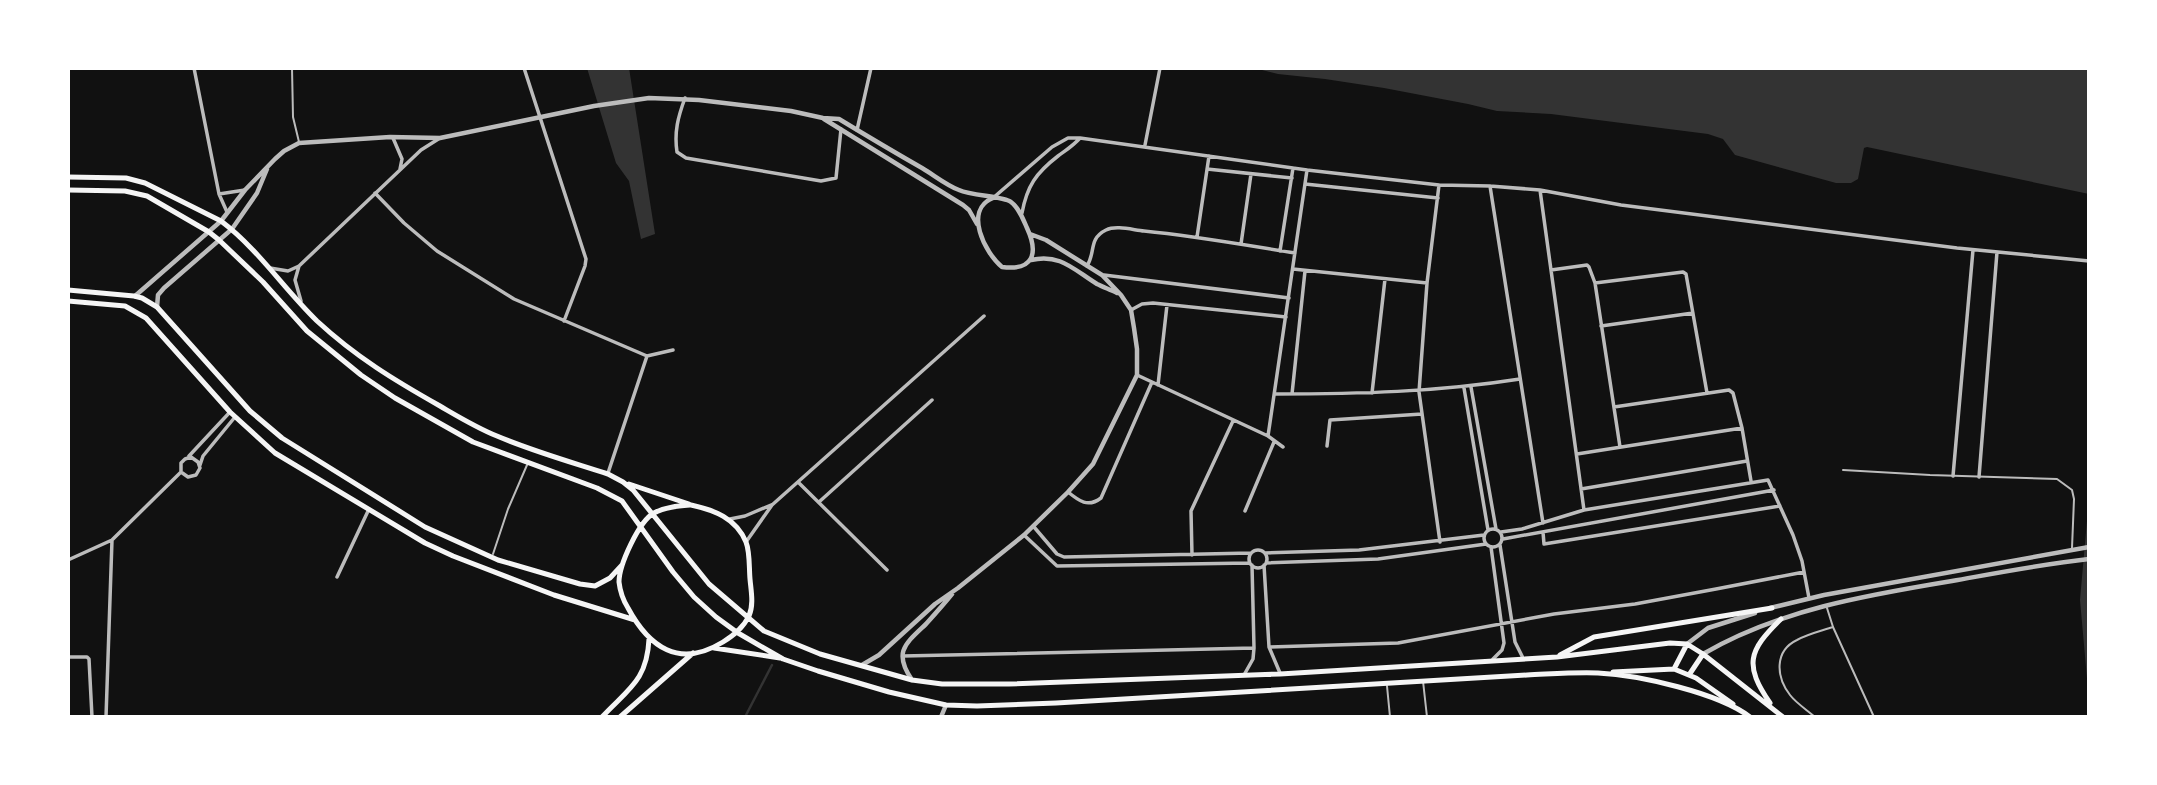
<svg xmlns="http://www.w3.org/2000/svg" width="2157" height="785" font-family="'Space Grotesk',sans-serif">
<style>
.water{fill:#333}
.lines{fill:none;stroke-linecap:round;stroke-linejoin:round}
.stream{stroke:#333;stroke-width:2.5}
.service{stroke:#bcbcbc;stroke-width:2}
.minor{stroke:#bcbcbc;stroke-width:3.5}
.tertiary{stroke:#bcbcbc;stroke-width:4.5}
.secondary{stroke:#f5f5f5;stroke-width:5}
</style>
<rect width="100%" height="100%" fill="#111"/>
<path class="water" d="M 587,68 L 629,68 L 655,234 L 641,239 L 629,181 L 616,163 Z
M 1254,68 L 2089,68 L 2089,194 L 1867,147 L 1864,148 L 1858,179 L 1851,183 L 1836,183 L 1735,155 L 1723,139 L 1708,134 L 1551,114 L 1497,111 L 1468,104 L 1384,88 L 1325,79 L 1278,74 Z
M 2089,498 L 2089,701 L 2080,600 Z"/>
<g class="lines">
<path class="stream" d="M 745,717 L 772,665"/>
<path class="service" d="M 292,68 L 293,117 L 299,142
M 1843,470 L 1930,475 L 2057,479 L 2072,490 L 2074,499 L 2072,548
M 493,554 L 508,509 L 527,465
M 1827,608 L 1833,627 L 1874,717
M 1423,681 L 1427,717
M 1387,686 L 1390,717
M 1815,717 C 1807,710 1796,703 1790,695 C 1776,677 1774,651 1797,640 C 1808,634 1821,631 1833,627"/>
<path class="minor" d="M 194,68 L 219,194 L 227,212
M 524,68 L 586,259 L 585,266 L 564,321
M 685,98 C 678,117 674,132 677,152 L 686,158 L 821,181 L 836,178 L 841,129
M 857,130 L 871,68
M 393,138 L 402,159 L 400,169
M 1145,145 L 1160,68
M 1207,169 L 1292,178
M 1305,184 L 1438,198
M 1439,185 L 1427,283 L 1419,392 L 1440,542
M 1490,186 L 1543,523
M 1540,190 L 1584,510
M 375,193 L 404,223 L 437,251 L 514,299 L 647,356 L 673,350
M 219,194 L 245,190
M 993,198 L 1052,147 L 1068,138 L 1080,138 L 1307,170 L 1439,185 L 1490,186 L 1540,190 L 1621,205 L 1957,248 L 2089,261
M 1022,213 C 1027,186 1036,173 1058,156 C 1066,150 1073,146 1080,138
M 1197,237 L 1209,156
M 1241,244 L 1251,174
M 1280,251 L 1293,168
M 299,266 L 295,280 L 301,301
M 1087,266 C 1096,252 1088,239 1106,230 C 1116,225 1133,230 1144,231 C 1195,236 1245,245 1295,253
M 270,268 L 288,271 L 299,266 L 421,150 L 440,138
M 1293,269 L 1427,283
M 1551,270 L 1587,265 L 1589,267 L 1595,283 L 1620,447
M 1104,275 L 1289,298
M 1595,283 L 1683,272 L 1686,274 L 1707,393
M 1131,310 L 1142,304 L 1153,303 L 1286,317
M 1601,326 L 1693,313
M 1137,375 L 1268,436 L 1283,447
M 1158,385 L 1167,305
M 1471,387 L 1496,529
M 1464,388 L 1488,530
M 1372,393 L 1385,279
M 1275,394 C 1358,394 1437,392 1520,379
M 1292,394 L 1305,271
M 1614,407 L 1729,390 L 1733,393 L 1742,428 L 1751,481
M 1268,436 L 1307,170
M 1327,446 L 1330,420 L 1422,414
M 1577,454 L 1742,428
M 189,456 L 230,412
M 200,465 L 203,456 L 235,417
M 608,473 L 647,356
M 1953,476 L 1973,250
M 1979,477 L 1997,252
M 799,483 L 887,570
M 1581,489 L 1747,461
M 1068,492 C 1079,501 1088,508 1101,498 L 1152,382
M 819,502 L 932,400
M 1245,511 L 1274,442
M 730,519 L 745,516 L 771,505
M 1034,527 L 1057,554 L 1064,557 L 1251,553
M1484 538a9 9 0 1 1 18 0a9 9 0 1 1-18 0Z
M 1501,532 L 1522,529 L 1584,510 L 1768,480 L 1793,535 L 1802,561 L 1809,598
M 1543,532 L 1544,544 L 1780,506
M 1024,535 L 1057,566 L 1250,563
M 1503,539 L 1774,490
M 746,542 L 772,505 L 984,316
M 1500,545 L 1515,642 L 1523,658
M 1491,547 L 1504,643 L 1502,650 L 1493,659
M1249 559a9 9 0 1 1 18 0a9 9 0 1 1-18 0Z
M 1265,553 L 1359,550 L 1484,535
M 1192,555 L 1191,511 L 1233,421
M 68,560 L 112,540 L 181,472 L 181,463 L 185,459 L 191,457 L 198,462 L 200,468 L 196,475 L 188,477 L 181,472
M 1266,563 L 1378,559 L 1486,544
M 1264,565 L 1269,647 L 1280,673
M 337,577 L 369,509
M 1269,647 L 1398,643 L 1554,614 L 1635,604 L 1716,589 L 1804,572
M 903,656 L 1254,648
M 68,657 L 87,657 L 89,659 L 92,717
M 1244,675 L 1253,659 L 1254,648 L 1252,565
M 106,717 L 112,540"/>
<path class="tertiary" d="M 824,119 L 963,205 L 969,210 L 977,224
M 1031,260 C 1060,253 1074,270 1097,284 C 1103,287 1111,290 1117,293
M 135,296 L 221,221 L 245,190 L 275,159 L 284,151 L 299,143 L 390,137 L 440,138 L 594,106 L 649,98 L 699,100 L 791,111 L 823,118 L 839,119 C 867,136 894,152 922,168 C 934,175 946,185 959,190 C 972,196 1003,196 1011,202 C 1019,208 1023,219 1027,228 C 1039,254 1033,271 1002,267 C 985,253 963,210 993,198
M 157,307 L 158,295 L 164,288 L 232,229 L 257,193 L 267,169
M 1770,608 L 1824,595 L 2089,547
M 1687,644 L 1708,628 L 1755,613
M 1703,654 C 1778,610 1867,595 1952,581 C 1997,573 2043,564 2089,559
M 862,665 L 879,655 L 935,604 L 958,588 L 1024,535 L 1068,492 L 1093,464 L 1137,375 L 1137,349 L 1134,328 L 1131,310 L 1121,295 L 1102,275 L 1046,240 L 1030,234
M 912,680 C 893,652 905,644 926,624 C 935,614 944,604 952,594
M 941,717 L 946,705"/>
<path class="secondary" d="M 68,177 L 126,178 L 145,183 L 221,221 C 258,249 284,289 317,321 C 356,357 394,380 440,406 C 459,417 477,428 497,436 C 532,451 571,462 608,474 L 623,482 L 633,490 L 709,584 L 764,631 L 820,654 L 912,680 L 942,684 L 1009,684 L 1280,674 L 1557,657 L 1670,643 L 1687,644 L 1703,654 L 1783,717
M 68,190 L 125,191 L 147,196 L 209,232 L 219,240 L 263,282 L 307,331 L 361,375 L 395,398 L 473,442 L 597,488 L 622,501 L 673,572 L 694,597 L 716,617 L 738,633 L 783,659 L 818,671 L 889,692 L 946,705 L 977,706 L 1056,703 L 1527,675 C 1551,674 1575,672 1598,673 C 1639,675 1719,693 1750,717
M 68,290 L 134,296 L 142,298 L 157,307 L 250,411 L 282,438 L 425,527 L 498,560 L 580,584 L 595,586 L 610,578 L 622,565
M 68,301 L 125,306 L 146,318 L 230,412 L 275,453 L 425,543 L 453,556 L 554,595 L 635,620
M 629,484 L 689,504
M 691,505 C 714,510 736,518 746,542 C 750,552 749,568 750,579 C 751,591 754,604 749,616 C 743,628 734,635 723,642 C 679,669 649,647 628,608 C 623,600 620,591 619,582 C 619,565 639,521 654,513 C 665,507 679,506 691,505 Z
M 714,648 L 780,658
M 1560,655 L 1594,637 L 1772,608
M 1674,669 L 1687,644
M 1613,672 L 1674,669 L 1696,678 L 1733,704
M 1689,675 L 1703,654
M 1770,703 C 1744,665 1748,651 1781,619
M 602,717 C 628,689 647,681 649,639
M 620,717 L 693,653"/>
</g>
<rect width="2157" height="785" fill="none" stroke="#ffffff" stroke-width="140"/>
</svg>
